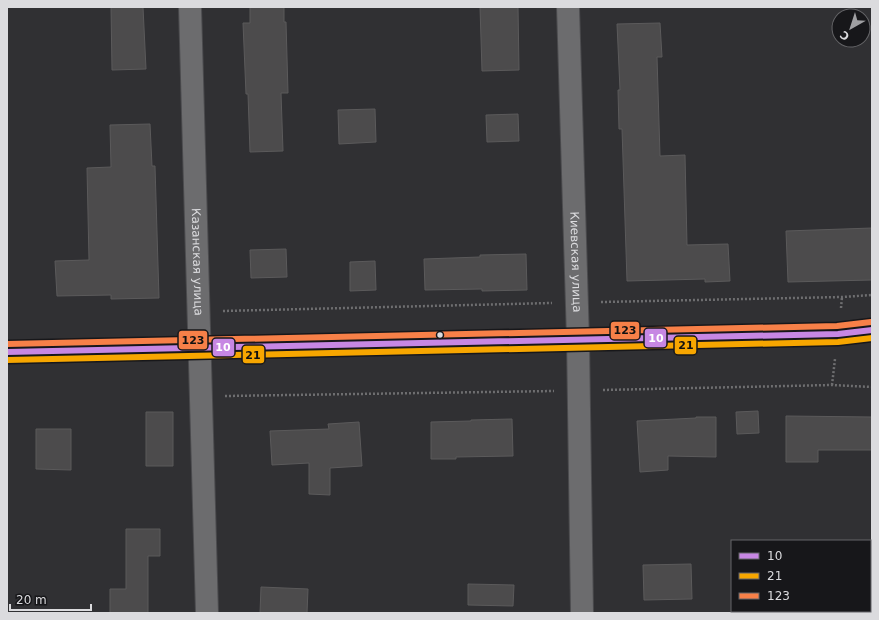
<svg xmlns="http://www.w3.org/2000/svg" width="879" height="620" font-family="'DejaVu Sans',sans-serif">
<style>
.building{fill:#4c4b4c;stroke:#5b5a5b}
.lines{fill:none;stroke-linecap:round;stroke-linejoin:round}
.street-casing{stroke:#4b4b4e;stroke-width:24}
.secondary-casing{stroke:#4b4b4e;stroke-width:24}
.path{stroke:#6e6e70;stroke-width:2.5;stroke-dasharray:2 2;stroke-linecap:butt}
.street{stroke:#6c6c6e;stroke-width:22}
.secondary{stroke:#67676b;stroke-width:22}
.bus-1-casing{stroke:#17171a;stroke-width:9}
.bus-2-casing{stroke:#17171a;stroke-width:9}
.bus-3-casing{stroke:#17171a;stroke-width:9}
.bus-1{stroke:#c787e3;stroke-width:6}
.bus-2{stroke:#f7a600;stroke-width:6}
.bus-3{stroke:#f78048;stroke-width:6}
.bus-dot{fill:#dbdbde;stroke:#17171a;stroke-width:1.5}
.labels{text-anchor:middle;dominant-baseline:central;stroke-width:3;stroke-linejoin:round;paint-order:stroke}
.street-label{font-size:12px;fill:#dbdbde;stroke:#17171a}
.line-badge{stroke:#17171a;stroke-width:1.5}
.badge-label{font-size:11px;text-anchor:middle;font-weight:bold;fill:#fff}
.pale-badge-label{font-size:11px;text-anchor:middle;font-weight:bold;fill:#111}
</style>
<rect width="100%" height="100%" fill="#303033"/>
<path class="building" d="M 111,7 L 143,7 L 146,69 L 112,70 Z
M 250,7 L 284,7 L 284,22 L 286,22 L 288,93 L 281,93 L 283,151 L 250,152 L 248,94 L 246,94 L 243,23 L 250,23 Z
M 480,7 L 518,7 L 519,70 L 482,71 Z
M 660,23 L 662,57 L 657,57 L 660,156 L 685,155 L 687,245 L 728,244 L 730,281 L 705,282 L 705,279 L 627,281 L 622,129 L 619,129 L 618,90 L 620,90 L 617,24 Z
M 375,109 L 376,142 L 339,144 L 338,110 Z
M 518,114 L 519,141 L 487,142 L 486,115 Z
M 150,124 L 152,166 L 155,166 L 159,298 L 111,299 L 111,295 L 57,296 L 55,261 L 89,260 L 87,168 L 111,167 L 110,125 Z
M 872,228 L 872,280 L 788,282 L 786,231 Z
M 286,249 L 287,277 L 251,278 L 250,250 Z
M 526,254 L 527,290 L 482,291 L 482,289 L 425,290 L 424,259 L 480,257 L 480,255 Z
M 375,261 L 376,290 L 350,291 L 350,262 Z
M 758,411 L 759,433 L 737,434 L 736,412 Z
M 146,412 L 173,412 L 173,466 L 146,466 Z
M 786,416 L 872,417 L 872,450 L 818,450 L 818,462 L 786,462 Z
M 696,417 L 716,417 L 716,457 L 668,456 L 668,470 L 640,472 L 637,421 L 696,418 Z
M 512,419 L 513,456 L 456,457 L 456,459 L 431,459 L 431,422 L 471,421 L 471,420 Z
M 359,422 L 362,466 L 330,468 L 330,495 L 309,494 L 309,463 L 272,465 L 270,431 L 329,429 L 328,424 Z
M 36,429 L 71,429 L 71,470 L 36,469 Z
M 126,529 L 160,529 L 160,556 L 148,556 L 148,613 L 110,613 L 110,589 L 126,589 Z
M 691,564 L 692,599 L 644,600 L 643,565 Z
M 468,584 L 514,585 L 513,606 L 468,605 Z
M 261,587 L 308,589 L 307,613 L 260,613 Z"/>
<g class="lines">
<defs>
<g id="street">
<path id="s1" d="M 190,7 L 207,613"/>
<path id="s2" d="M 568,7 L 578,340 L 582,613"/>
</g>
<path id="secondary" d="M 7,352 L 838,334 L 872,330"/>
</defs>
<use href="#street" class="street-casing"/>
<use href="#secondary" class="secondary-casing"/>
<path class="path" d="M 601,302 L 842,297 L 872,295
M 841,308 L 842,297
M 223,311 L 552,303
M 832,385 L 835,359
M 603,390 L 832,385 L 872,387
M 225,396 L 554,391"/>
<use href="#street" class="street"/>
<use href="#secondary" class="secondary"/>
<defs>
<path id="bus-1" d="M 7,352 L 838,334 L 872,330"/>
<path id="bus-2" d="M 7,360 L 838,342 L 872,338"/>
<path id="bus-3" d="M 7,344 L 837,326 L 871,322"/>
</defs>
<use href="#bus-1" class="bus-1-casing"/>
<use href="#bus-2" class="bus-2-casing"/>
<use href="#bus-3" class="bus-3-casing"/>
<use href="#bus-1" class="bus-1"/>
<use href="#bus-2" class="bus-2"/>
<use href="#bus-3" class="bus-3"/>
</g>
<circle class="bus-dot" cx="440" cy="335" r="3.5"/>
<g class="labels">
<g class="street-label">
<text stroke="none"><textPath href="#s1" startOffset="255">Казанская улица</textPath></text>
<text stroke="none"><textPath href="#s2" startOffset="255">Киевская улица</textPath></text>
</g>
</g>
<g class="line-badge">
<rect x="610" y="321" width="30" height="19" rx="4" fill="#f78048"/>
<rect x="644" y="328" width="23" height="20" rx="4" fill="#c787e3"/>
<rect x="178" y="330" width="30" height="20" rx="4" fill="#f78048"/>
<rect x="674" y="336" width="23" height="19" rx="4" fill="#f7a600"/>
<rect x="212" y="338" width="23" height="19" rx="4" fill="#c787e3"/>
<rect x="242" y="345" width="23" height="19" rx="4" fill="#f7a600"/>
</g>
<g class="badge-label">
<text x="656" y="342">10</text>
<text x="223" y="351">10</text>
</g>
<g class="pale-badge-label">
<text x="625" y="334">123</text>
<text x="193" y="344">123</text>
<text x="686" y="349">21</text>
<text x="253" y="359">21</text>
</g>
<rect width="879" height="620" fill="none" stroke="#dbdbde" stroke-width="16"/>
<rect x="731" y="540" width="140" height="72" fill="#17171a" stroke="#656568"/>
<rect x="739" y="553" width="20" height="6" fill="#c787e3" stroke="#656568"/>
<text x="767" y="560" font-size="12" fill="#dbdbde">10</text>
<rect x="739" y="573" width="20" height="6" fill="#f7a600" stroke="#656568"/>
<text x="767" y="580" font-size="12" fill="#dbdbde">21</text>
<rect x="739" y="593" width="20" height="6" fill="#f78048" stroke="#656568"/>
<text x="767" y="600" font-size="12" fill="#dbdbde">123</text>
<g transform="translate(851 28) rotate(219)"><circle r="19" fill="#17171a" stroke="#656568"/>
<path d="M0-3L7 15L0 10L-7 15Z" fill="#9f9fa2"/>
<text y="-6" font-size="11" font-weight="bold" text-anchor="middle" fill="#dbdbde">С</text>
</g>
<path d="M10 604v6h81v-6" fill="none" stroke="#dbdbde" stroke-width="2"/>
<text x="16" y="604" font-size="12" fill="#dbdbde" stroke="#17171a" stroke-width="3" paint-order="stroke">20 m</text>
</svg>
